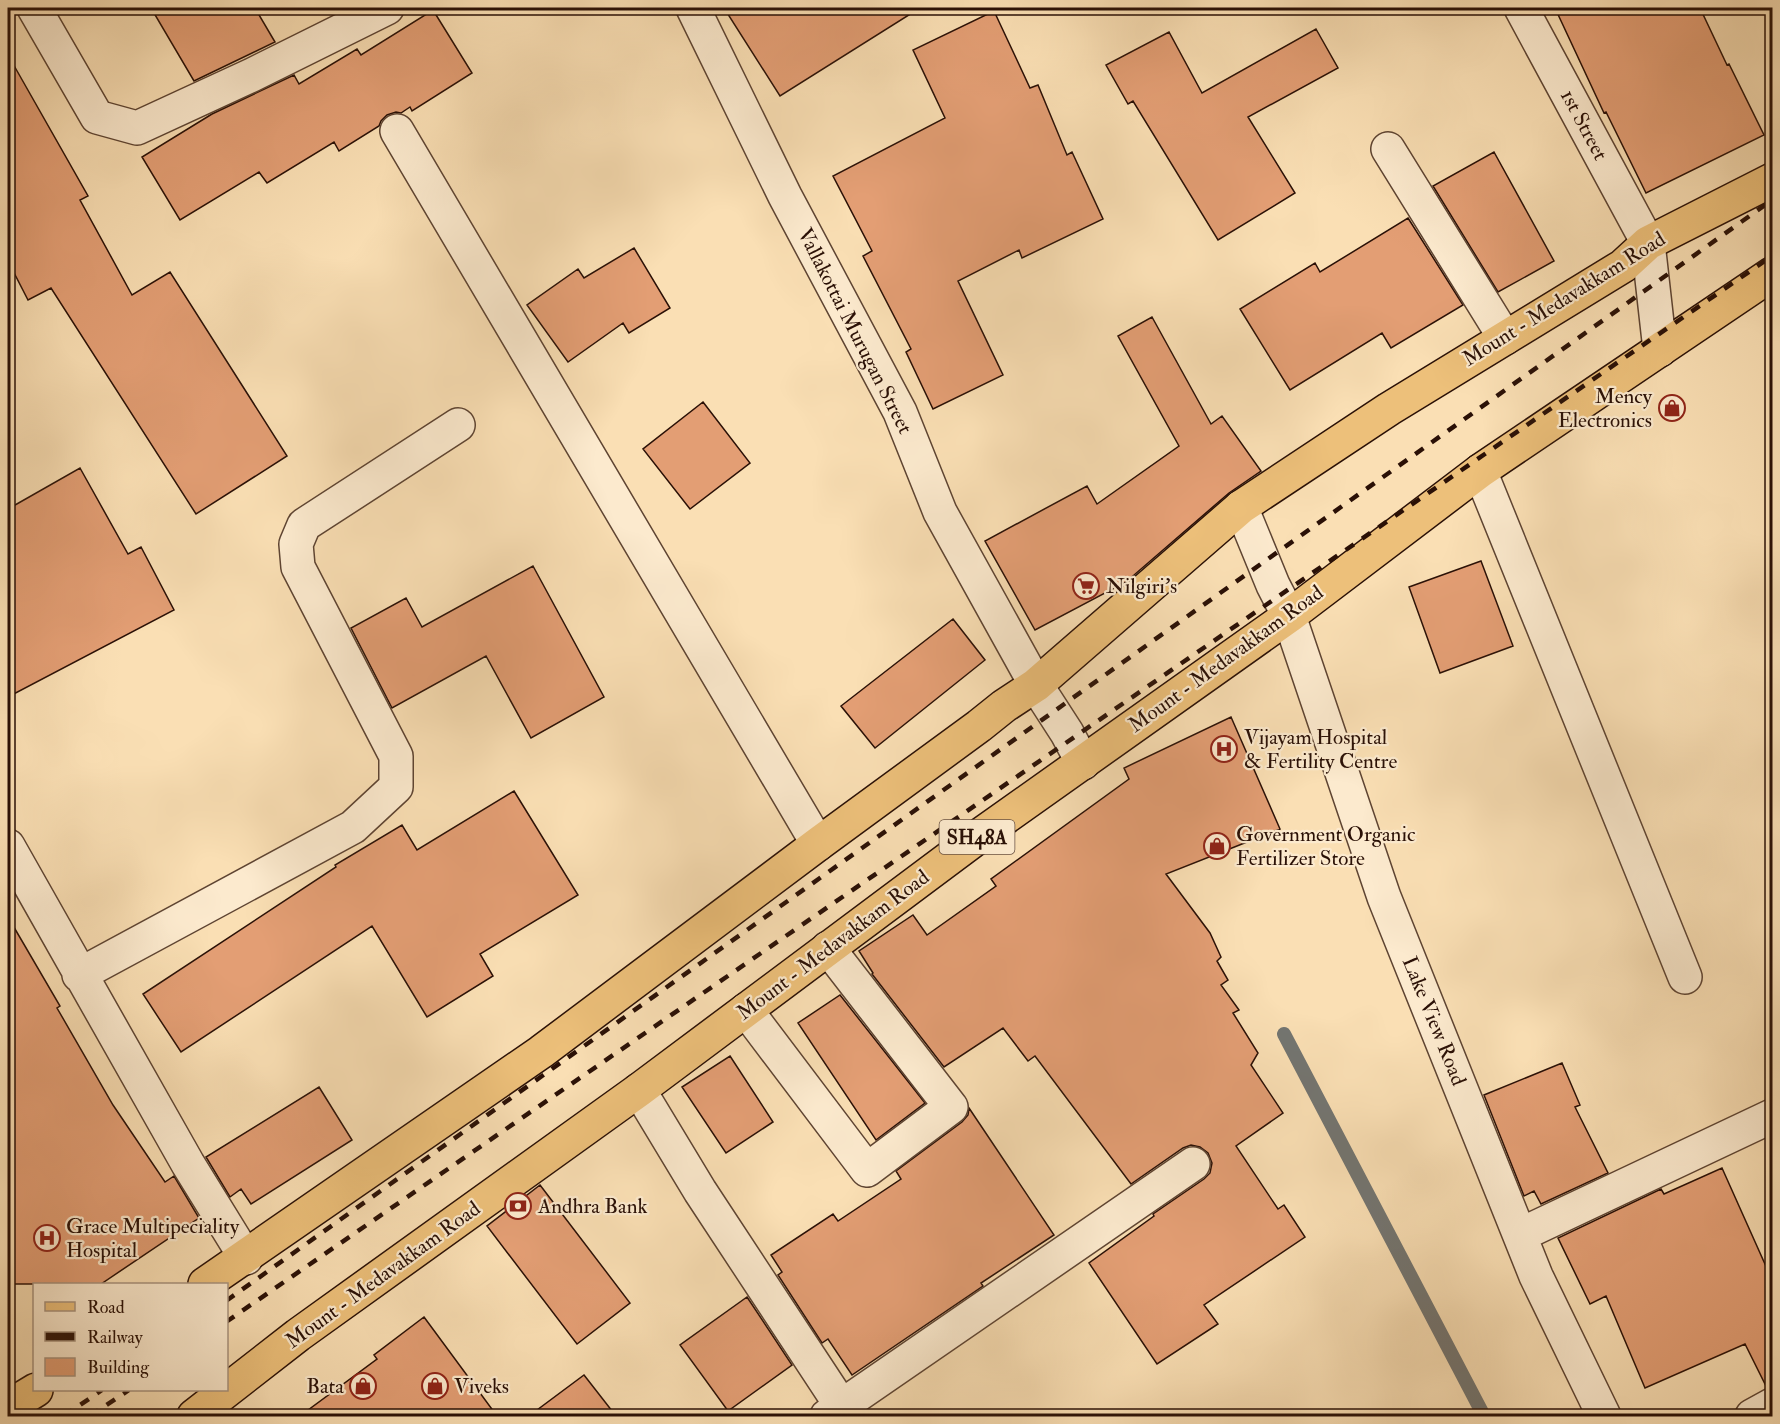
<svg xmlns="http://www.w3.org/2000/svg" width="1780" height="1424" font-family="'IM FELL Double Pica',serif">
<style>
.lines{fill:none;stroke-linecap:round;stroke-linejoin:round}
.stream{stroke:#737571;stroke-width:14}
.building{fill:#e39e74;stroke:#2a1006;stroke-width:1.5}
.minor-casing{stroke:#5e4432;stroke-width:36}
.primary-casing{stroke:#2a1006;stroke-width:36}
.minor{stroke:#fceace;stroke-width:33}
.primary{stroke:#edc07a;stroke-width:33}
.rail{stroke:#2a1006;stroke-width:4.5;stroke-dasharray:10 10;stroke-linecap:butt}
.labels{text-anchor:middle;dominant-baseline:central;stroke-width:4.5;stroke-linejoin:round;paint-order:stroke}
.shield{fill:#fceace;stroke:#695142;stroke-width:1.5}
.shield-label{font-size:20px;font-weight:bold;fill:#2a1006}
.street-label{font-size:21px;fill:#2a1006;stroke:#fceace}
.poi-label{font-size:21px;fill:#2a1006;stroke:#fceace;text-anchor:start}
</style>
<rect width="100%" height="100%" fill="#fadfb4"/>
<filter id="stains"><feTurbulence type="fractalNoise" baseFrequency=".00333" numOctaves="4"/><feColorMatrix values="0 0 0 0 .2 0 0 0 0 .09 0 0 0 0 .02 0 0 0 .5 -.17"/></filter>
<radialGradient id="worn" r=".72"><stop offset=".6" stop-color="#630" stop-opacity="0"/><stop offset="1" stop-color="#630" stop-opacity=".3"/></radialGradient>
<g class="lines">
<path class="stream" d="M 1284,1034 L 1484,1416"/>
</g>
<path class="building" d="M 151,8 L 255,8 L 275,42 L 194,81 Z
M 724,8 L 920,8 L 780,96 Z
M 1555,8 L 1700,8 L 1727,65 L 1729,64 L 1764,135 L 1646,193 L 1606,112 L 1604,113 Z
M 433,10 L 472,73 L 412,111 L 410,107 L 401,113 L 396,112 L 387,115 L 381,121 L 379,126 L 339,151 L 334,142 L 267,183 L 259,172 L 180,220 L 142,157 L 212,114 L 294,75 L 299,84 L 357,49 L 361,55 Z
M 994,11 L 1030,88 L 1038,85 L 1067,155 L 1072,152 L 1103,219 L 1022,258 L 1019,250 L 958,281 L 1003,375 L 933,409 L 906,352 L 911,349 L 863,256 L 872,251 L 833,176 L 945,118 L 913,50 Z
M 1316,29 L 1338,68 L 1248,117 L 1295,193 L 1218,240 L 1133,101 L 1128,104 L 1106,65 L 1169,32 L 1202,93 Z
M 8,55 L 88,196 L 80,200 L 132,295 L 170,272 L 287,456 L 196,514 L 51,288 L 28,300 L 8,261 Z
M 1494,152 L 1554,261 L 1498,292 L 1433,186 Z
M 1408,218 L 1463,305 L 1391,348 L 1382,333 L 1290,390 L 1240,309 L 1315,263 L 1320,272 Z
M 634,248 L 670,308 L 629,333 L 623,323 L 568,362 L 527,305 L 578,269 L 584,278 Z
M 1152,317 L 1211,424 L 1222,416 L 1261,471 L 1229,493 L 1126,582 L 1035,630 L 985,541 L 1087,486 L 1097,504 L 1179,446 L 1118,336 Z
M 703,402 L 750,463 L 690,509 L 643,449 Z
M 80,468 L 128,554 L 141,547 L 174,610 L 8,697 L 8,509 Z
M 1481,561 L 1513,646 L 1440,673 L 1409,587 Z
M 533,566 L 604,697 L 531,738 L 486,656 L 392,708 L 351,628 L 406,598 L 422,627 Z
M 953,619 L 985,660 L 875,748 L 841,706 Z
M 1231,717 L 1280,829 L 1166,874 L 1210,933 L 1221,957 L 1217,961 L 1228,980 L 1221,985 L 1239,1010 L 1233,1013 L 1258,1053 L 1251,1065 L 1283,1113 L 1236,1146 L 1278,1209 L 1284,1205 L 1305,1237 L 1204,1305 L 1218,1324 L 1157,1364 L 1089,1263 L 1154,1216 L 1153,1214 L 1204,1179 L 1210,1173 L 1212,1163 L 1208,1153 L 1200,1147 L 1191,1145 L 1183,1148 L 1131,1184 L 1035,1056 L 1028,1061 L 1003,1028 L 944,1067 L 872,974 L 873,973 L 859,951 L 913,915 L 927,935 L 996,886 L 991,879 L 1129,779 L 1124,768 Z
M 514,791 L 578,895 L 480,954 L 493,976 L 427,1017 L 372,926 L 181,1052 L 143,994 L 336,867 L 335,865 L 402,825 L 417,850 Z
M 8,917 L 60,1006 L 57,1008 L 113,1105 L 165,1182 L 174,1176 L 199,1218 L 101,1284 L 8,1284 Z
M 840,995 L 925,1103 L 876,1140 L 798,1023 Z
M 730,1056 L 773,1122 L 726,1153 L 682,1087 Z
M 1562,1063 L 1580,1105 L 1575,1107 L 1608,1173 L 1541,1204 L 1534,1191 L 1524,1196 L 1484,1095 Z
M 319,1087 L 352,1140 L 251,1204 L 241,1189 L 230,1197 L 206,1157 Z
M 969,1108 L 1054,1235 L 981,1283 L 983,1286 L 852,1375 L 828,1339 L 822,1343 L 778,1275 L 782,1272 L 771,1255 L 833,1214 L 838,1221 L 901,1179 L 896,1171 L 962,1122 L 968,1115 Z
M 1722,1168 L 1773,1282 L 1773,1386 L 1767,1388 L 1745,1344 L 1645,1388 L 1606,1296 L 1590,1304 L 1558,1238 L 1661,1189 L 1664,1194 Z
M 540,1185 L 630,1303 L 577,1344 L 487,1226 Z
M 747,1297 L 792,1365 L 728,1411 L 680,1345 Z
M 424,1317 L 497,1416 L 300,1416 L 377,1359 L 374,1355 Z
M 584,1375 L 616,1416 L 529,1416 Z"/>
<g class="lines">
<defs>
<path id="minor" d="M 34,8 L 97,117 L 137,128 L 252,75 L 387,8
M 693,8 L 785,196 L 900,412 L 940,512 L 1036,685 L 1067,733 L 1083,763
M 1521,8 L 1648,243 L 1660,350
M 397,131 L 818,844
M 1388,149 L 1505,338
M 1480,471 L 1685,977
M 1241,507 L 1273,585 L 1289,616 L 1384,897 L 1536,1276 L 1604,1416
M 8,846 L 188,1164 L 246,1258
M 79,975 L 353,827 L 396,787 L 396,756 L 298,567 L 296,544 L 304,525 L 458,425
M 746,1010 L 867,1170 L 951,1107 L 828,948
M 639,1090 L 700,1191 L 848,1416
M 1520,1235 L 1772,1116
M 827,1416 L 1193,1164
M 1752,1416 L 1772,1405"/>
<path id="primary" d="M 205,1284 L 541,1052 L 818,844 L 979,726 L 1004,706 L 1036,685 L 1241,507 L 1389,409 L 1623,266 L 1648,243 L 1772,180
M 8,1407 L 36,1390
M 194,1416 L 298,1335 L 639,1090 L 979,836 L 1289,616 L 1480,471 L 1772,274"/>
</defs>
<use href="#minor" class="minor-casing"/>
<use href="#primary" class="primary-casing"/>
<use href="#minor" class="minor"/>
<use href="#primary" class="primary"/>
<path class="rail" d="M 226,1301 L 1772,200
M 226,1322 L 1772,256
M 64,1416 L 102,1390
M 90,1416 L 129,1390"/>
</g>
<defs>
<symbol id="shop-ring" viewBox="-11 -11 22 22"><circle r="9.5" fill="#fceace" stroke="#8f2418" stroke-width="1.5"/><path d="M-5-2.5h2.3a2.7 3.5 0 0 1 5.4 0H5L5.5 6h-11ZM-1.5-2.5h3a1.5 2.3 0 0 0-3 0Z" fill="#8f2418"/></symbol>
<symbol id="supermarket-ring" viewBox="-11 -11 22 22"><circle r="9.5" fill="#fceace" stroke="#8f2418" stroke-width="1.5"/><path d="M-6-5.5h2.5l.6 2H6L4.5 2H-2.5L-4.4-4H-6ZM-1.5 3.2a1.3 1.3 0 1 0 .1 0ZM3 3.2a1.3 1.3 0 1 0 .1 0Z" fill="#8f2418"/></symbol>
<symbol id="hospital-ring" viewBox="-11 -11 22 22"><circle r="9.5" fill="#fceace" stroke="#8f2418" stroke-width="1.5"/><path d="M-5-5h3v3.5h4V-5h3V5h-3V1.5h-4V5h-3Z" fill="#8f2418"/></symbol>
<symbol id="bank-ring" viewBox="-11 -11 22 22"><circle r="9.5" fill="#fceace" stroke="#8f2418" stroke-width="1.5"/><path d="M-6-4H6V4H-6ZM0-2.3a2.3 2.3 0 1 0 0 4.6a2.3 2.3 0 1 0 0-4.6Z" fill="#8f2418"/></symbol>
</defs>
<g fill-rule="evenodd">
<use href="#shop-ring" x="1657" y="393" width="30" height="30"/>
<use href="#supermarket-ring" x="1071" y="571" width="30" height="30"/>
<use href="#hospital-ring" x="1209" y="734" width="30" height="30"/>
<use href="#shop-ring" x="1202" y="831" width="30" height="30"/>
<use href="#bank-ring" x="503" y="1191" width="30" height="30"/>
<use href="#hospital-ring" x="32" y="1223" width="30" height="30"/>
<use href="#shop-ring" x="348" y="1371" width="30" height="30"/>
<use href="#shop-ring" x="420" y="1371" width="30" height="30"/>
</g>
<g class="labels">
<rect class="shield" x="939.5" y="820" width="75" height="34" rx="4.5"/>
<g class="shield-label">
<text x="977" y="837">SH48A</text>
</g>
<g class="street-label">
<text transform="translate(1584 125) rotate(62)">1st Street</text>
<text transform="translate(1564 299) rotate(-32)">Mount - Medavakkam Road</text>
<text transform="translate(855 331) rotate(63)">Vallakottai Murugan Street</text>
<text transform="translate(1226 659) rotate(-36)">Mount - Medavakkam Road</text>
<text transform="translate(833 945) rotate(-37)">Mount - Medavakkam Road</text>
<text transform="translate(1434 1021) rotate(68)">Lake View Road</text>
<text transform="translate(383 1275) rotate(-36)">Mount - Medavakkam Road</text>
</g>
<g class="poi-label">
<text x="1652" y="396" text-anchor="end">Mency<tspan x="1652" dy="24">Electronics</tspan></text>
<text x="1106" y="586">Nilgiri's</text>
<text x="1244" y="737">Vijayam Hospital<tspan x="1244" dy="24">&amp; Fertility Centre</tspan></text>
<text x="1236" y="834">Government Organic<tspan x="1236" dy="24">Fertilizer Store</tspan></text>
<text x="538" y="1206">Andhra Bank</text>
<text x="66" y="1226">Grace Multipeciality<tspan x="66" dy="24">Hospital</tspan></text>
<text x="344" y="1386" text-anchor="end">Bata</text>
<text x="454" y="1386">Viveks</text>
</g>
</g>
<rect width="1780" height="1424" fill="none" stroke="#fadfb4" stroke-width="30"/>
<rect x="9" y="9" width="1762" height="1406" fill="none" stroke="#2a1006" stroke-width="3"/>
<rect x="15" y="15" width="1750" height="1394" fill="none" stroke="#2a1006" stroke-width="1.5"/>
<rect x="33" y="1283" width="195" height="108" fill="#fceace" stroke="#a8937e" stroke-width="1.5"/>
<rect x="45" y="1302" width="30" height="9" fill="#edc07a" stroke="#a8937e" stroke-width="1.5"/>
<text x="87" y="1313" font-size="18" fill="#2a1006">Road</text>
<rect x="45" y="1332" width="30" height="9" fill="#2a1006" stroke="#a8937e" stroke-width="1.5"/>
<text x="87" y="1343" font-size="18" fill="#2a1006">Railway</text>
<rect x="45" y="1358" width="30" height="18" fill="#e39e74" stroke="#a8937e" stroke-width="1.5"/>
<text x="87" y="1373" font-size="18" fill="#2a1006">Building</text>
<rect width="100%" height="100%" filter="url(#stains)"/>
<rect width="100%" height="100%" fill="url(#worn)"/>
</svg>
